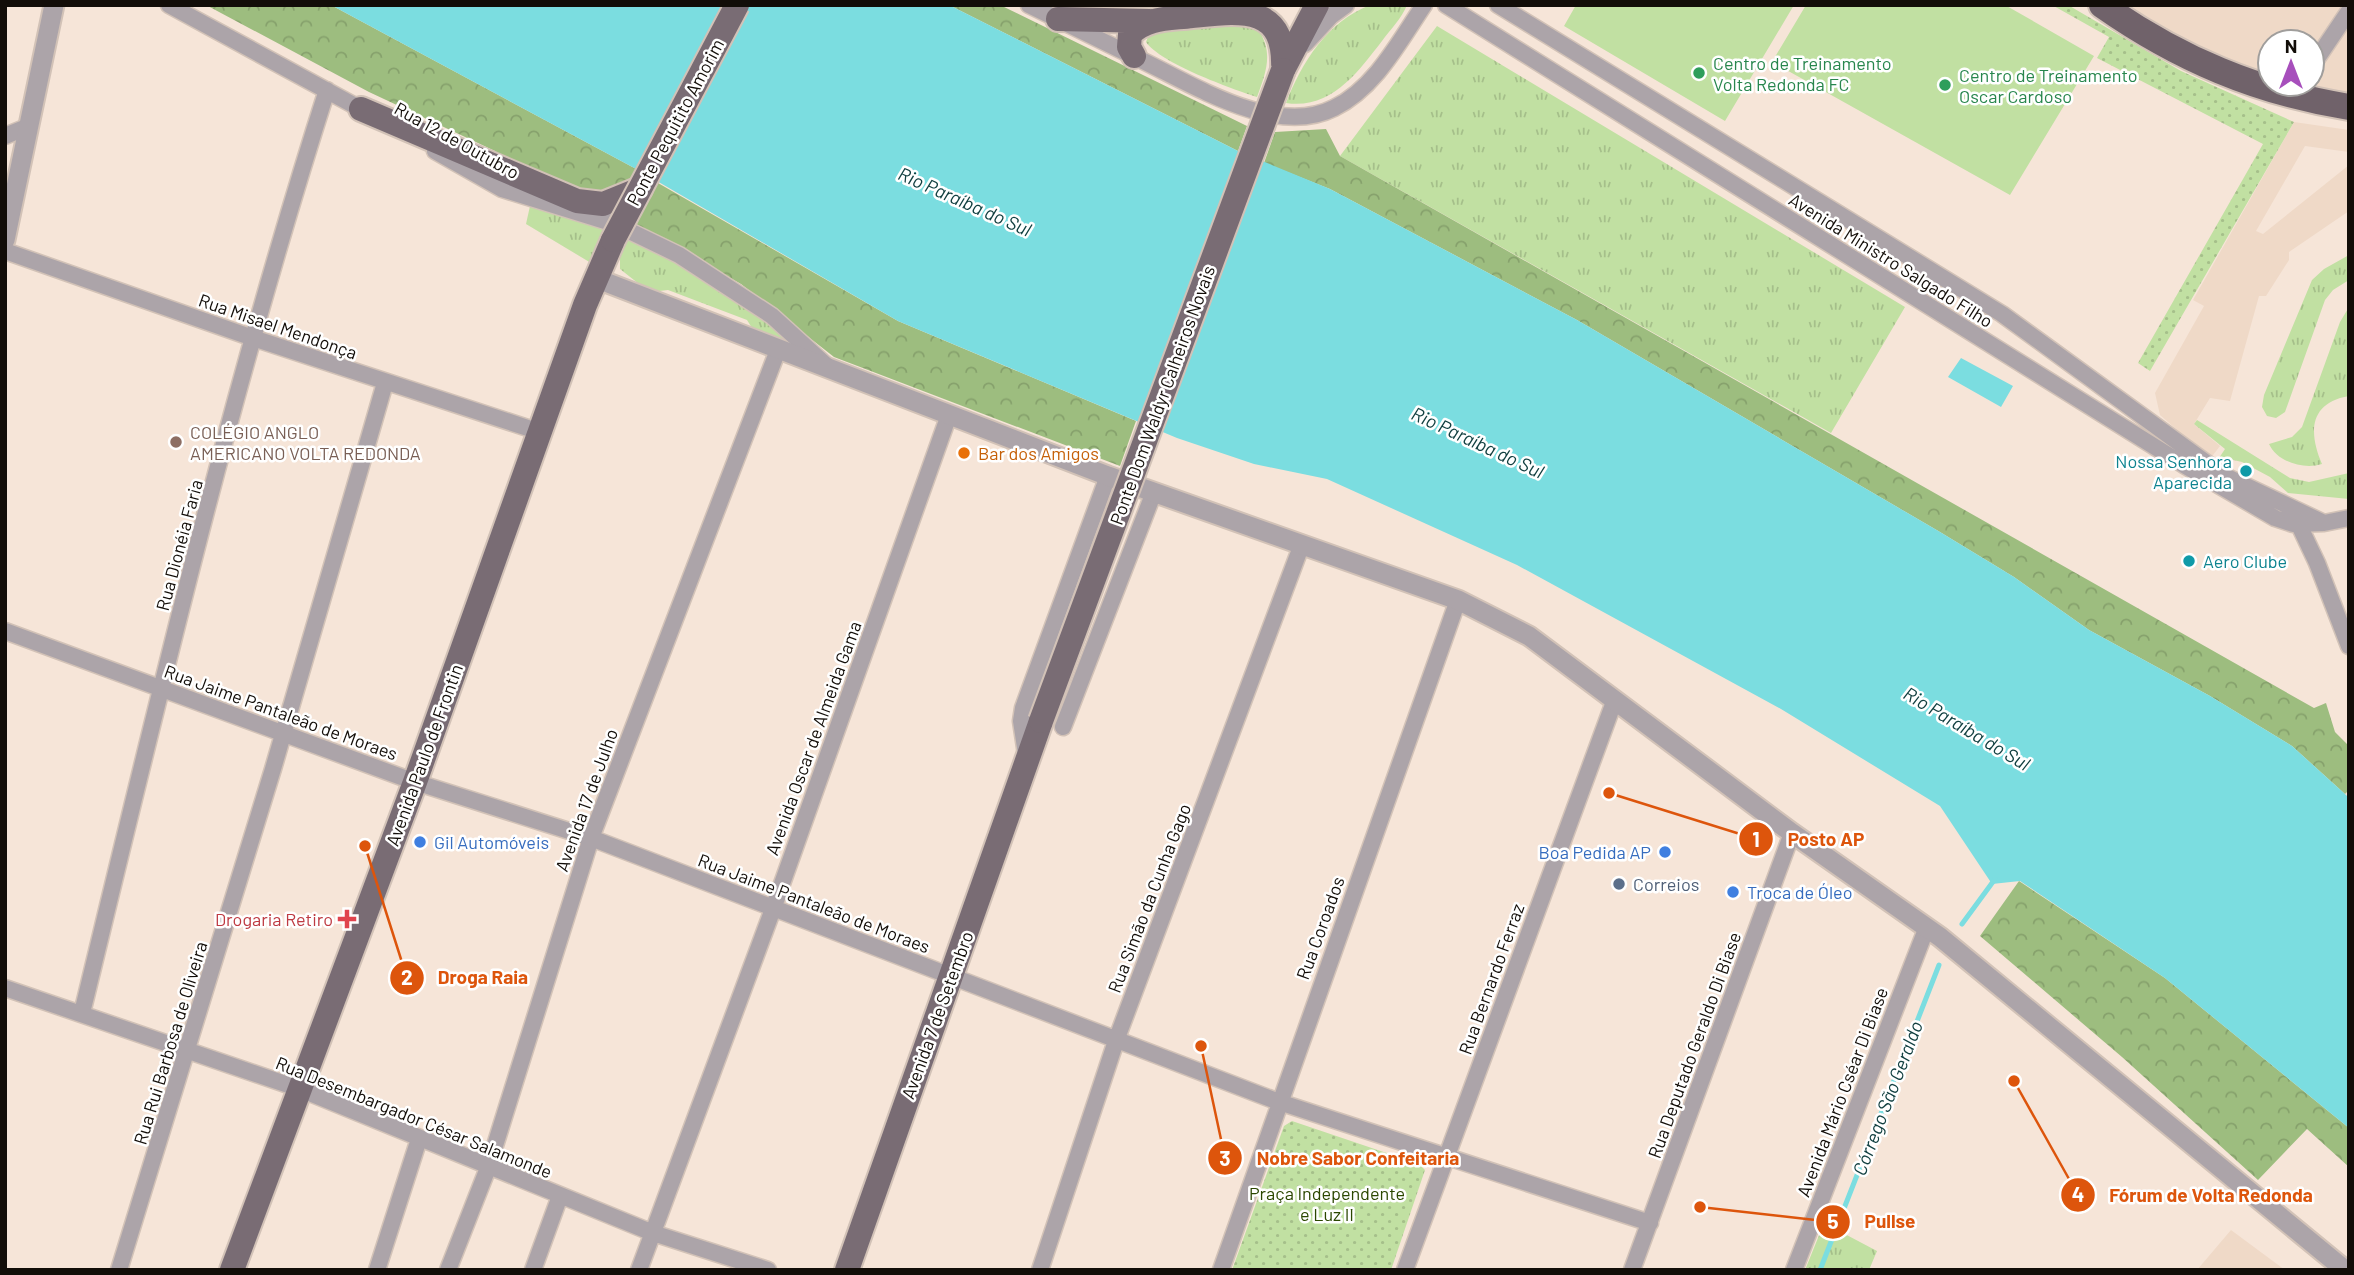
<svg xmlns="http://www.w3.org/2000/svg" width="2354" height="1275" font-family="Barlow,sans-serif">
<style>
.built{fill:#efd9c7}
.grass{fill:url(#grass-tufts)}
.forest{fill:url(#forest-crowns)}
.park{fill:url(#park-dots)}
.pitch{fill:#c1e0a2}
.water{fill:#7bdde0}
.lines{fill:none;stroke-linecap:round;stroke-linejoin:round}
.stream{stroke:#7bdde0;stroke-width:5}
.minor-casing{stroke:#d2c2b7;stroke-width:19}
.tertiary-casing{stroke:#d2c2b7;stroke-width:23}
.primary-casing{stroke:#d2c2b7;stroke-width:28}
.trunk-casing{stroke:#d2c2b7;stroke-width:30}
.minor{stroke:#aca4a9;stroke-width:16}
.tertiary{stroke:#aca4a9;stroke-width:19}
.primary{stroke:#796c74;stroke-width:24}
.trunk{stroke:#70626a;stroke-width:26}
.primary-bridge-casing{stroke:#d2c2b7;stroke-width:28;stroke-linecap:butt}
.primary-bridge{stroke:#796c74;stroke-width:24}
.leisure-dot{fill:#2e9e5b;stroke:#fff;stroke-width:2.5}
.education-dot{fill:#8d6e63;stroke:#fff;stroke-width:2.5}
.food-dot{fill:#e8710a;stroke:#fff;stroke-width:2.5}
.culture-dot{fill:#0f9aa8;stroke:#fff;stroke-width:2.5}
.shop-dot{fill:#3f7fe0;stroke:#fff;stroke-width:2.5}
.service-dot{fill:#5c6f8a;stroke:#fff;stroke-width:2.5}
.health-dot{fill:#e0444e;stroke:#fff;stroke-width:2.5}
.labels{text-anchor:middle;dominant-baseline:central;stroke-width:5;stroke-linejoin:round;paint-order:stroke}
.leisure-label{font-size:18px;fill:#27864d;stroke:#fff;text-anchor:start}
.street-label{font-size:18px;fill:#120d08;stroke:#fff}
.education-label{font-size:18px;fill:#785e54;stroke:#fff;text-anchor:start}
.food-label{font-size:18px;fill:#c56008;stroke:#fff;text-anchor:start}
.culture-label{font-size:18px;fill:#0d838f;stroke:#fff;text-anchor:end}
.shop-label{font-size:18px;fill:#366cbe;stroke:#fff;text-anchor:start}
.service-label{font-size:18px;fill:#4e5e75;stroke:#fff;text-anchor:start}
.health-label{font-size:18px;fill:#be3a42;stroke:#fff;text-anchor:end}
.park-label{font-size:18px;fill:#2b4700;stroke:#fff}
.water-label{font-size:19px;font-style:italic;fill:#124041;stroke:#fff}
.leader{fill:none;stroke:#dd550c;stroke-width:2.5}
.callout-dot{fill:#dd550c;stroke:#fff;stroke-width:2.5}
.mark-label{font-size:21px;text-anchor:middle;font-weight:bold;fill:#fff}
.callout-label{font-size:19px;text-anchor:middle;font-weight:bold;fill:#dd550c;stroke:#fff;stroke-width:5;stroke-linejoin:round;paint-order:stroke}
</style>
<defs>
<pattern id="grass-tufts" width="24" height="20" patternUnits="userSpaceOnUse" patternTransform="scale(1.75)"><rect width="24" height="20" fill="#c1e0a2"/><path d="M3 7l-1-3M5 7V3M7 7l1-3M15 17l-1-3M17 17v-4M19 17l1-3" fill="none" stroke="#a5bf8a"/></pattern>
<pattern id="forest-crowns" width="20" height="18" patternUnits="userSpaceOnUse" patternTransform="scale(1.75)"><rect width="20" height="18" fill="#9dbd7f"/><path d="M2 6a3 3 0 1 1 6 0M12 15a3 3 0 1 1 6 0" fill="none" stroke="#86a16c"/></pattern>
<pattern id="park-dots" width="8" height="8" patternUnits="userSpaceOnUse" patternTransform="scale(1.75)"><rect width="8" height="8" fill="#c1e0a2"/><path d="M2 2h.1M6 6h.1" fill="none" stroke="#a5bf8a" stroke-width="1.8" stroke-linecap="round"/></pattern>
</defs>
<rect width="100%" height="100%" fill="#f6e5d8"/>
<path class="built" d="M 2125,5 L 2349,5 L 2349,95 L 2296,84 L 2312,84 L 2312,42 L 2270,42 L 2270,78 L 2182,42 Z
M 2294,122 L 2349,130 L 2349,152 L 2305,146 L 2256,231 L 2263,234 L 2349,165 L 2349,211 L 2289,252 L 2289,260 L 2266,296 L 2259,296 L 2230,401 L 2210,398 L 2194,424 L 2220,446 L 2210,459 L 2160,415 L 2155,393 L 2204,306 L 2193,300 Z
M 2231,1230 L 2285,1270 L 2197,1270 Z"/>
<path class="grass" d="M 1370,5 L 1407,5 C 1402,18 1390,30 1382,41 C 1358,72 1331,110 1286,103 C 1302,62 1327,22 1370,5 Z
M 1238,22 L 1258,29 C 1274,53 1266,72 1257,97 C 1232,89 1160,63 1146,42 L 1150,32 Z
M 1437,26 L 1905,307 L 1831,433 L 1340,156 Z
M 530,206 L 608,229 L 591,263 L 526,224 Z
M 628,238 C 686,266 742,298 789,342 L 752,328 L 747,320 L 668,290 L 659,291 L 639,284 L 620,269 L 620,255 Z
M 2349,255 L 2349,280 L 2333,290 L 2325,300 L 2285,412 L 2276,418 L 2267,416 L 2262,407 L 2264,395 L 2312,280 L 2324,269 Z
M 2349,307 L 2349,396 C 2308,403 2309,434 2322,464 C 2304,470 2277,462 2269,444 L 2292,437 L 2302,427 L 2340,322 Z
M 2197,420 L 2290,478 L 2309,482 L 2349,473 L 2349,499 L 2288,493 L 2270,477 L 2242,462 L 2229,459 L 2217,461 L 2225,449 L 2194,424 Z
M 1824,1223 L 1877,1251 L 1869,1270 L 1805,1270 Z"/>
<path class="forest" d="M 206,5 L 331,5 L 638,170 L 615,214 L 577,205 L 486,168 L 495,151 L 369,92 Z
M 949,5 L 1000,5 L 1247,126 L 1238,151 Z
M 1326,129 L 1340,156 L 2314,708 L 2326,703 L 2335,732 L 2349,746 L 2349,790 L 2345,794 L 2292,746 L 2210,696 L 2089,630 L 2014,577 L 1940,532 L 1577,320 L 1330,189 L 1264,163 L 1275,132 Z
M 658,183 L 898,321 L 1136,421 L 1120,466 L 834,357 L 741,284 L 636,225 Z
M 2019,881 L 2165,978 L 2349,1128 L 2349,1167 L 2307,1129 L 2258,1180 L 2122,1057 L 1980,936 Z"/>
<path class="park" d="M 2052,5 L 2068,5 L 2181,71 L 2294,122 L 2150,371 L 2138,363 L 2263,144 L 2097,58 L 2109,37 Z
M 1292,1121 L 1419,1164 L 1425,1170 L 1391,1270 L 1232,1270 L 1284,1126 Z"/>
<path class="pitch" d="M 1576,5 L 1794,5 L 1725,121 L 1564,26 Z
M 1806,5 L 2005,5 L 2094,56 L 2010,195 L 1772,62 Z"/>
<path class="water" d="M 331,5 L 949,5 L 1238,151 L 1330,189 L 1577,320 L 1940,532 L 2014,577 L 2089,630 L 2210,696 L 2292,746 L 2345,794 L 2349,798 L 2349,1128 L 2165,978 L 2020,881 L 1992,884 L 1940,806 L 1781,709 L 1517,565 L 1327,479 L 1254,464 L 1177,438 L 898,321 L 638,170 Z
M 1961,358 L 2013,386 L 2001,407 L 1948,377 Z"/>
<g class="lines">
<path class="stream" d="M 1962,924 L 1995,879
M 1820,1270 L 1939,965"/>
<defs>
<path id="minor" d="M 169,5 L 370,114
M 1029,5 C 1066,23 1103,41 1139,59 C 1192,84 1275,138 1334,108 C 1375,88 1399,42 1424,5
M 1446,5 L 2184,465 L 2275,518 L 2293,524 L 2324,523 L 2349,518
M 1498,5 L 2002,314 L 2223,475 L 2322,522
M 1305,44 L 1331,16 L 1346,5
M 2312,66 L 2349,11
M 5,136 L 27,127
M 435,151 L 502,189 L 615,224 L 679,255 L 772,316 L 828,367
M 5,251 L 253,338 L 540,432
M 2299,525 L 2317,563 L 2349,646
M 5,631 L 415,782 L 591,838 L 1279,1102 L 1650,1223
M 1063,727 L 1154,492
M 1026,754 L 1021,721 L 1023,708 L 1108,476
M 5,988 L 300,1089 L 653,1233 L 768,1270
M 82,1013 C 157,704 230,393 327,90
M 119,1270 L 273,769 L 385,383
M 377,1270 L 419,1139
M 448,1270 L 488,1168 L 591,838 L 778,350
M 533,1270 L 560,1196
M 639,1270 L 773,909 L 949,415
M 1040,1270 L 1117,1038 L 1302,544
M 1221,1270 L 1458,600
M 1405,1270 L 1614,702
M 1632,1270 L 1792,833
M 1794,1270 L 1927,927"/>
<path id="tertiary" d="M 5,240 L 54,5
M 595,278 L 1108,476 L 1458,600 L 1529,636 L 1792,833 L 1940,937 L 2345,1270"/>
<path id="primary" d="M 1058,19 L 1149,21
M 1134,56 L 1129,47 L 1130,34 C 1148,17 1169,19 1192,16 C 1241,11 1286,4 1283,70
M 1283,70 L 1317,5
M 361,109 L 577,201 L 603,204 L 640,189
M 232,1270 L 415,782 L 585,305 L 613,240
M 847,1270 L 1041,721"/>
<path id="trunk" d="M 2102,5 C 2179,59 2257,92 2349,107"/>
</defs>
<use href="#minor" class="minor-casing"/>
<use href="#tertiary" class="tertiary-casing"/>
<use href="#primary" class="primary-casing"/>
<use href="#trunk" class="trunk-casing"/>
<use href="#minor" class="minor"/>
<use href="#tertiary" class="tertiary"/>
<use href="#primary" class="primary"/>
<use href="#trunk" class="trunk"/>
<defs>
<path id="primary-bridge" d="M 613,240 L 737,5
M 1041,721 L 1283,70"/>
</defs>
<use href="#primary-bridge" class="primary-bridge-casing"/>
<use href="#primary-bridge" class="primary-bridge"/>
</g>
<g class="leisure-dot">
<circle cx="1699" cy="73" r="7"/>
<circle cx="1945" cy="85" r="7"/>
</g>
<circle class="education-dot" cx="176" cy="442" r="7"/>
<circle class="food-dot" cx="964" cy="453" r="7"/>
<g class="culture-dot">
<circle cx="2246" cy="471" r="7"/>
<circle cx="2189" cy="561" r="7"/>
</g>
<g class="shop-dot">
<circle cx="420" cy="842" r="7"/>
<circle cx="1665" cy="852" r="7"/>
<circle cx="1733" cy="892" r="7"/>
</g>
<circle class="service-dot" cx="1619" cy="884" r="7"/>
<path class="health-dot" d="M343.5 908.5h7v7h7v7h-7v7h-7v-7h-7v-7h7z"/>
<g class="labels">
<g class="leisure-label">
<text x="1713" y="63">Centro de Treinamento<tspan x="1713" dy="21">Volta Redonda FC</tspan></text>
<text x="1959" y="75">Centro de Treinamento<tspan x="1959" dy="21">Oscar Cardoso</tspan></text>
</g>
<g class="street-label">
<text transform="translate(675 122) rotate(-62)">Ponte Pequitito Amorim</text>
<text transform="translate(457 140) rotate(29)">Rua 12 de Outubro</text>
<text transform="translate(1891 260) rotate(32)">Avenida Ministro Salgado Filho</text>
<text transform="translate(278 326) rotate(19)">Rua Misael Mendonça</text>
<text transform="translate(1162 395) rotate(-70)">Ponte Dom Waldyr Calheiros Novais</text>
<text transform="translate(179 545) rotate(-75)">Rua Dionéia Faria</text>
<text transform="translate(281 712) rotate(20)">Rua Jaime Pantaleão de Moraes</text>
<text transform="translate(813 738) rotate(-70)">Avenida Oscar de Almeida Gama</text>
<text transform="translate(424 755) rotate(-70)">Avenida Paulo de Frontin</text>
<text transform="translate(586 800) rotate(-70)">Avenida 17 de Julho</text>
<text transform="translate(1149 898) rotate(-69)">Rua Simão da Cunha Gago</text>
<text transform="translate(814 903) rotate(21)">Rua Jaime Pantaleão de Moraes</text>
<text transform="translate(1320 928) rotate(-70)">Rua Coroados</text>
<text transform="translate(1491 979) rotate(-70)">Rua Bernardo Ferraz</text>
<text transform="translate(937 1015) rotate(-70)">Avenida 7 de Setembro</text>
<text transform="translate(170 1043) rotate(-73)">Rua Rui Barbosa de Oliveira</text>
<text transform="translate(1694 1045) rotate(-70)">Rua Deputado Geraldo Di Biase</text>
<text transform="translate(1842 1092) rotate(-69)">Avenida Mário Cséar Di Biase</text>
<text transform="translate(414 1117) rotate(22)">Rua Desembargador César Salamonde</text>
</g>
<g class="education-label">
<text x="190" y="432">COLÉGIO ANGLO<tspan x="190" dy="21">AMERICANO VOLTA REDONDA</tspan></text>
</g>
<g class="food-label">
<text x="978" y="453">Bar dos Amigos</text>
</g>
<g class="culture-label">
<text x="2232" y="461">Nossa Senhora<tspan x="2232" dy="21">Aparecida</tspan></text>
<text x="2203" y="561" text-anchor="start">Aero Clube</text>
</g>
<g class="shop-label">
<text x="434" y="842">Gil Automóveis</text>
<text x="1651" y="852" text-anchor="end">Boa Pedida AP</text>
<text x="1747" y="892">Troca de Óleo</text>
</g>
<g class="service-label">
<text x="1633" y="884">Correios</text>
</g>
<g class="health-label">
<text x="333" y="919">Drogaria Retiro</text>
</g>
<g class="park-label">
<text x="1327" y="1193">Praça Independente<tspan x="1327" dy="21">e Luz II</tspan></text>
</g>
<g class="water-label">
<text transform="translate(965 201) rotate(24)">Rio Paraíba do Sul</text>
<text transform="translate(1478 442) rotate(25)">Rio Paraíba do Sul</text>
<text transform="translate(1967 728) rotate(31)">Rio Paraíba do Sul</text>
<text transform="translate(1887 1098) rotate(-69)">Córrego São Geraldo</text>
</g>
</g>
<path class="leader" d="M1609 793L1756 839M365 846L407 978M1201 1046L1225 1158M2014 1081L2078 1195M1700 1207L1833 1222"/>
<g class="callout-dot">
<circle cx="1609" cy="793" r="7"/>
<circle cx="365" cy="846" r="7"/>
<circle cx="1201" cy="1046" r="7"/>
<circle cx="2014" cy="1081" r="7"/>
<circle cx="1700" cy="1207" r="7"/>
<circle cx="1756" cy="839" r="18"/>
<circle cx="407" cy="978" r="18"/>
<circle cx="1225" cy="1158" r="18"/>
<circle cx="2078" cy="1195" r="18"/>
<circle cx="1833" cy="1222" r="18"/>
</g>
<g class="mark-label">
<text x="1756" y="847">1</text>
<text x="407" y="985">2</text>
<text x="1225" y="1166">3</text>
<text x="2078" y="1202">4</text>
<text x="1833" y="1229">5</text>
</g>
<g class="callout-label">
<text x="1826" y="846">Posto AP</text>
<text x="483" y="984">Droga Raia</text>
<text x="1358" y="1165">Nobre Sabor Confeitaria</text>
<text x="2211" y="1202">Fórum de Volta Redonda</text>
<text x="1890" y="1228">Pullse</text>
</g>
<rect width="2354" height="1275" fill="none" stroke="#120d08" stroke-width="14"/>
<g transform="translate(2291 63)"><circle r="33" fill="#ffffff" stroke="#a09e9c" stroke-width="2"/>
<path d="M0-5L12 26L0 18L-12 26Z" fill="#a74fbc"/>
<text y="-10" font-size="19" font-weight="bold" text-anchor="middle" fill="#120d08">N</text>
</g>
</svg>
